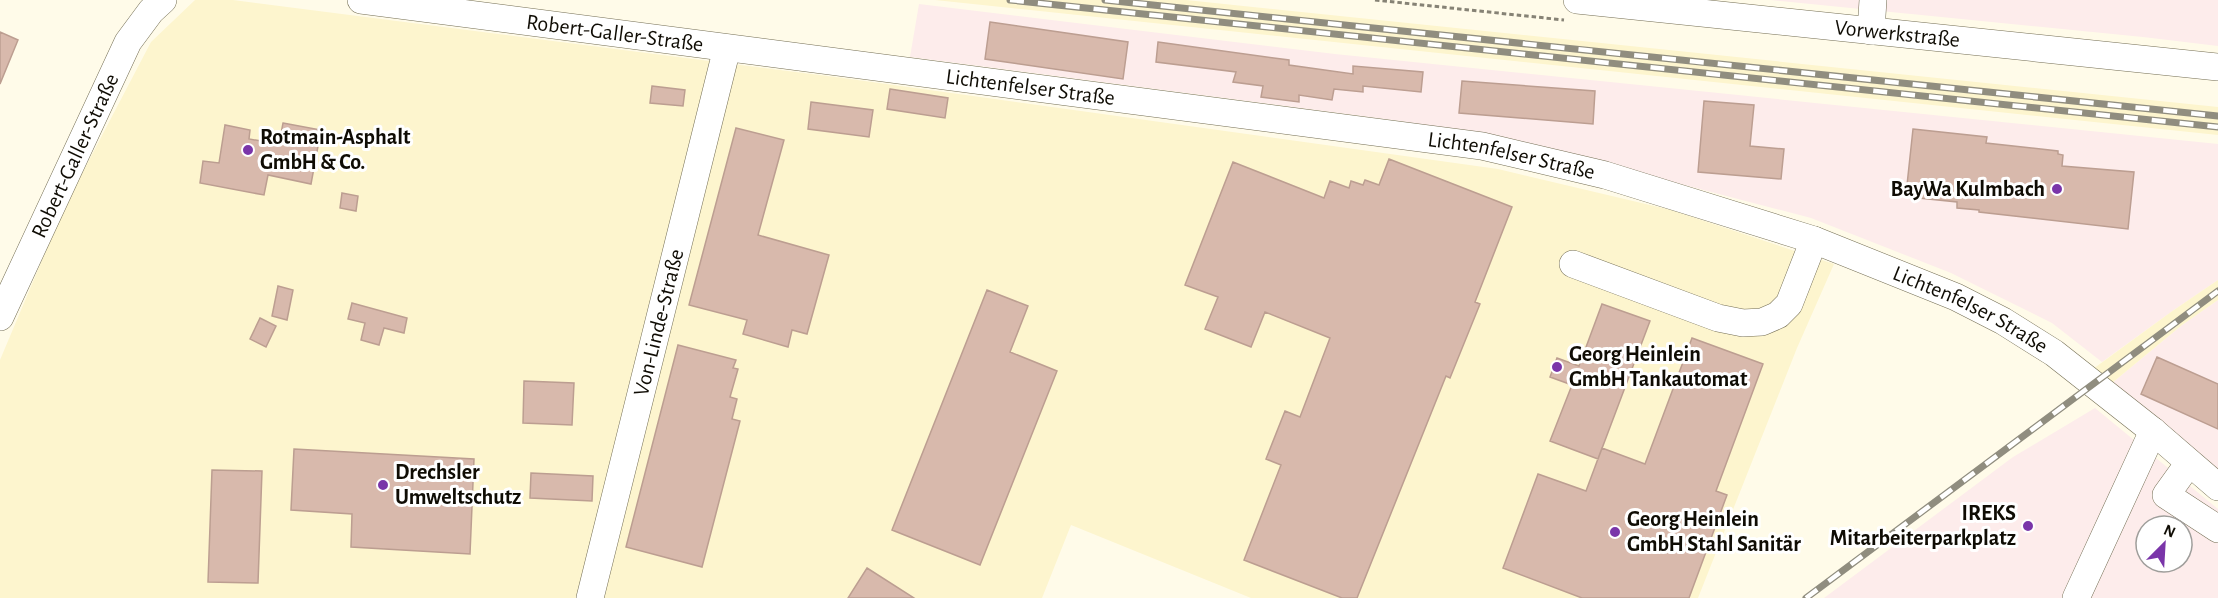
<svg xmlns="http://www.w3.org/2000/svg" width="2218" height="598" font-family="'Alegreya Sans',sans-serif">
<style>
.commercial{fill:#fdeceb;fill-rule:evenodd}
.built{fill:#fdf5ce}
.building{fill:#d8b9ac;stroke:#bc9e91;stroke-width:1.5}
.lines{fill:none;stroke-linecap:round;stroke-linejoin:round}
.minor-casing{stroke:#746e54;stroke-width:28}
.path{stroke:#868275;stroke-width:3;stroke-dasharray:4.5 3;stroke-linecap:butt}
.minor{stroke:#fff;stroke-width:27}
.rail-casing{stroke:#908d7f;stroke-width:7}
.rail{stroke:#fff;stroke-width:4.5;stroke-dasharray:14;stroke-linecap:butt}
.poi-dot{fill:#7a35a9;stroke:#fff;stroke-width:2}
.labels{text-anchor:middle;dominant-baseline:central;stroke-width:6;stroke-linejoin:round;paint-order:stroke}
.street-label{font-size:22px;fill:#0f0c04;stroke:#fff}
.poi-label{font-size:22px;font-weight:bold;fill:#0f0c04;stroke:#fff;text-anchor:start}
</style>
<rect width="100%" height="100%" fill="#fffbe9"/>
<path class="commercial" d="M 1771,0 L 2218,0 L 2218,46 L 2143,37 Z
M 919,4 L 1335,54 L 2218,144 L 2218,280 L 2171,312 L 2102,362 L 2052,323 L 1951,273 L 1811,218 L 1513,140 L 1400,121 L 910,57 Z
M 2218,300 L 2218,471 L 2112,383 L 2182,325 Z
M 2095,408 L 2218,509 L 2218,598 L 1824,598 L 2013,457 ZM 2146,526 L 2182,526 L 2182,562 L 2146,562 Z"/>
<path class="built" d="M 195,0 L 233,0 L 843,78 L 1498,169 L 1671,210 L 1834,264 L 1797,348 L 1698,598 L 1251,598 L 1071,525 L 1042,598 L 0,598 L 0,360 L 64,208 L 151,42 Z
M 935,0 L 1186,0 L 2218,107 L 2218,135 Z
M 2218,280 L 2218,300 L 2182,325 L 2112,383 L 2093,369 L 2171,312 Z"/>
<path class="building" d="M 990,22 L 1128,42 L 1123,79 L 985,59 Z
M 0,32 L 18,40 L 0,84 Z
M 1158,42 L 1289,60 L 1289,65 L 1353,74 L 1353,66 L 1423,72 L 1421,92 L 1363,86 L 1363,92 L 1334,89 L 1332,100 L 1299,95 L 1299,102 L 1261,97 L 1263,86 L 1233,82 L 1236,72 L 1156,62 Z
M 1462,81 L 1595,91 L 1593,124 L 1459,113 Z
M 652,86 L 685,90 L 683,106 L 650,103 Z
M 890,89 L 948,98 L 945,118 L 887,109 Z
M 1704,101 L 1754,105 L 1750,146 L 1784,149 L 1781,179 L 1698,172 Z
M 811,102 L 873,110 L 869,137 L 808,129 Z
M 283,123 L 321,130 L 311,184 L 268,175 L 264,195 L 200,183 L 203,161 L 219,163 L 225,125 L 250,130 L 249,139 L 279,144 Z
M 736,128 L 784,140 L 758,235 L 829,255 L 807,334 L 792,330 L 788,347 L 743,334 L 747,320 L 689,305 Z
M 1913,129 L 1987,137 L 1986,143 L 2058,151 L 2058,154 L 2063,155 L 2062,166 L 2134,172 L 2128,229 L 1979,212 L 1979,210 L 1957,208 L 1957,202 L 1919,198 L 1920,186 L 1907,185 Z
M 1389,159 L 1512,207 L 1475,302 L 1480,304 L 1450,378 L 1446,376 L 1357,598 L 1342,598 L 1244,560 L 1281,465 L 1266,459 L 1285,411 L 1300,417 L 1330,338 L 1265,312 L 1251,347 L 1205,329 L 1218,297 L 1185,285 L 1233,162 L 1324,198 L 1330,181 L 1349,188 L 1351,181 L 1363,185 L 1365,180 L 1379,185 Z
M 342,193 L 358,196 L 356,211 L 340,208 Z
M 278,286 L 293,290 L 287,320 L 272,316 Z
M 987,290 L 1028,306 L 1010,352 L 1057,371 L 980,565 L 892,530 Z
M 352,303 L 407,318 L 404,333 L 384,328 L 379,345 L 361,340 L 365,323 L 348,319 Z
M 1602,304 L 1650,321 L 1598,459 L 1550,441 L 1572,385 L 1550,377 L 1557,358 L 1579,366 Z
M 260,318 L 276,326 L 266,347 L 250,339 Z
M 1692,338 L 1763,364 L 1716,491 L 1727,495 L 1689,598 L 1582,598 L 1503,568 L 1538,474 L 1586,491 L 1602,448 L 1645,464 Z
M 678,345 L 736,360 L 733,368 L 738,369 L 730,397 L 737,399 L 732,419 L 740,421 L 702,567 L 626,547 Z
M 2157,357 L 2218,384 L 2218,429 L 2141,394 Z
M 524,381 L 574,383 L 572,425 L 523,423 Z
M 294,449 L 474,459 L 470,554 L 351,547 L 352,514 L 291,510 Z
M 212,470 L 262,471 L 258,583 L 208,582 Z
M 531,473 L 593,476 L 592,501 L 530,498 Z
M 867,568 L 914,598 L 848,598 Z"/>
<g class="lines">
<defs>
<g id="minor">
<path id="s1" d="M 361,0 L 1482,146 L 1605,175 L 1814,240 L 1956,297 L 2003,321 L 2054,353 L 2153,431 L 2218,487"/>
<path id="s2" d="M 1577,0 L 2218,67"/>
<path d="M 1871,31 L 1873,0"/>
<path d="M 1573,264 L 1718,318 L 1743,323 L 1762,322 L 1778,315 L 1789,304 L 1814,240"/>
<path id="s3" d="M 0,317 L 128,42 L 151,11 L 163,0"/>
<path d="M 2189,463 L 2166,495 L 2218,529"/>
<path id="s4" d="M 590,598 L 727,48"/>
<path d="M 2076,598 L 2153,431"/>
</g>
</defs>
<use href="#minor" class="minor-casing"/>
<path class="path" d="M 1375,0 L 1564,20"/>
<use href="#minor" class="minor"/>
<defs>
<path id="rail" d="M 1010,0 L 2218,127
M 1105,0 L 2218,116
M 1806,598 L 2218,291"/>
</defs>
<use href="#rail" class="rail-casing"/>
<use href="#rail" class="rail"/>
</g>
<g class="poi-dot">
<circle cx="248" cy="150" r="6"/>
<circle cx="2057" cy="189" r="6"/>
<circle cx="1557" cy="367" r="6"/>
<circle cx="383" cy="485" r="6"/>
<circle cx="2028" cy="526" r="6"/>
<circle cx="1615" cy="532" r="6"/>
</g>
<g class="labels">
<g class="street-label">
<text stroke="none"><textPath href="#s1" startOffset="256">Robert-Galler-Straße</textPath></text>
<text stroke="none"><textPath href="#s2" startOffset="322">Vorwerkstraße</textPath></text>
<text stroke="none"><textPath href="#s1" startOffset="675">Lichtenfelser Straße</textPath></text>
<text stroke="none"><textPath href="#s3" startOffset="178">Robert-Galler-Straße</textPath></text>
<text stroke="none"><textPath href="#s1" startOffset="1161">Lichtenfelser Straße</textPath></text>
<text stroke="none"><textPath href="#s1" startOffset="1647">Lichtenfelser Straße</textPath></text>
<text stroke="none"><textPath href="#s4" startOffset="284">Von-Linde-Straße</textPath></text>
</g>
<g class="poi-label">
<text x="260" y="137">Rotmain-Asphalt<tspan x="260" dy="25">GmbH &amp; Co.</tspan></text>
<text x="2045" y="189" text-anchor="end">BayWa Kulmbach</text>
<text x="1569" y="354">Georg Heinlein<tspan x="1569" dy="25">GmbH Tankautomat</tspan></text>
<text x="395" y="472">Drechsler<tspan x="395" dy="25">Umweltschutz</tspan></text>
<text x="2016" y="513" text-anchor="end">IREKS<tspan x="2016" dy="25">Mitarbeiterparkplatz</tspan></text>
<text x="1627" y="519">Georg Heinlein<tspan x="1627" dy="25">GmbH Stahl Sanitär</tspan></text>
</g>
</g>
<g transform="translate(2164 544) rotate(24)"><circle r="28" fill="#ffffff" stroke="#9f9e9b" stroke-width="1.5"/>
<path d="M0-4.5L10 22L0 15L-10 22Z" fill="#7a35a9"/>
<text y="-9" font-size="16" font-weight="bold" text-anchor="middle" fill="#0f0c04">N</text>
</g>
</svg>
